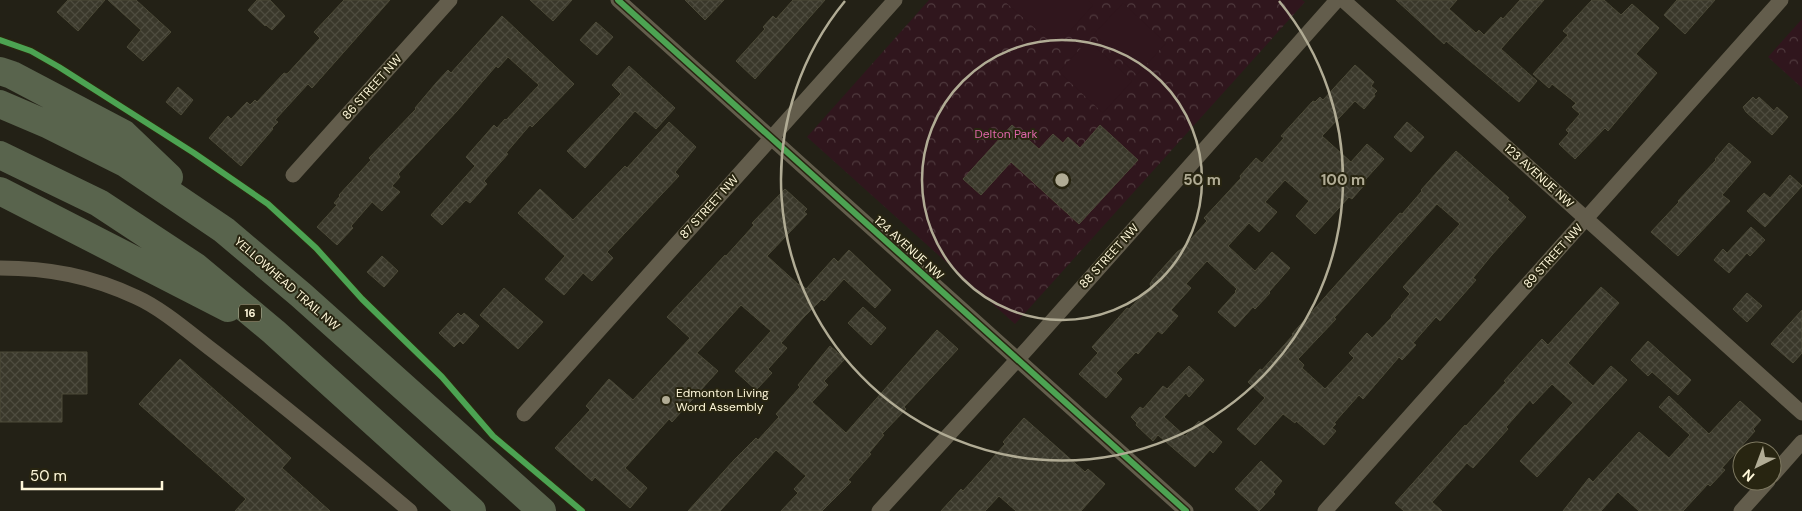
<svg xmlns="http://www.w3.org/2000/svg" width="1802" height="511" font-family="'DM Sans',sans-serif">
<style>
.park{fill:url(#park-crowns)}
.garden{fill:#30161d}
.building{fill:url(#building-cross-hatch);stroke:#4c4a38;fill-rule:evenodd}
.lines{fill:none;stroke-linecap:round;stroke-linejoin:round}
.minor{stroke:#635d4c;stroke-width:15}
.motorway{stroke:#59644d;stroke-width:28}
.cycleway-casing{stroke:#282511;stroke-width:9}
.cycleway{stroke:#4ca352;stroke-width:6}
.ring{fill:none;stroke:#b1ac95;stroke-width:2.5}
.poi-dot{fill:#b1ac95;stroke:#282511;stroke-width:2}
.labels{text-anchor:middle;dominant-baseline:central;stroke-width:4;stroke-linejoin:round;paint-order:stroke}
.shield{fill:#282511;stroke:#beb89d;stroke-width:1}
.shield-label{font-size:11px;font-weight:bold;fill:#fef7d9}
.street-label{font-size:12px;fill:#fef7d9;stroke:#282511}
.park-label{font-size:12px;fill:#de65a8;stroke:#282511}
.poi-label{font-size:12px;fill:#fef7d9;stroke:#282511;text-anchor:start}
.centre{fill:#b1ac95;stroke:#282511;stroke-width:2.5}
.ring-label{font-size:15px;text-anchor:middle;font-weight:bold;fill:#b1ac95;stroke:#282511;stroke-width:4;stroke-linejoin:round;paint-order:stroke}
</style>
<defs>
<pattern id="park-crowns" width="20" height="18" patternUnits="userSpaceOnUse" patternTransform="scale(1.25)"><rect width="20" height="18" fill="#30161d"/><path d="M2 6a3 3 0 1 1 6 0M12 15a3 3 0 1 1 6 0" fill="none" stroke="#4f393d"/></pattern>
<pattern id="building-cross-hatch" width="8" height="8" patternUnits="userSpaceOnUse" patternTransform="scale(1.25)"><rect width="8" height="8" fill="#3a382b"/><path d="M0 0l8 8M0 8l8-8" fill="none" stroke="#4e4c3f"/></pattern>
</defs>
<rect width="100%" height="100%" fill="#232116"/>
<path class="park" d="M 929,0 L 1302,0 L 1305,2 L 1015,324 L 807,137 Z
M 1802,19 L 1802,88 L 1768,57 Z"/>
<path class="garden" d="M 1003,0 L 1088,0 L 1093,5 L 1056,47 Z
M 1123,3 L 1166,43 L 1137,75 L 1094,34 Z
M 1088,40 L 1132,81 L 1103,113 L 1059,72 Z"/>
<path class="building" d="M 68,0 L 105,0 L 78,31 L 57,12 Z
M 108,0 L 136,0 L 171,32 L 143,61 L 127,47 L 141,30 Z
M 257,0 L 270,0 L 285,16 L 272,30 L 266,25 L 265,26 L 248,10 Z
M 344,0 L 390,0 L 312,88 L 308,84 L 275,120 L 278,122 L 272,128 L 273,129 L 241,166 L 209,138 L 228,116 L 231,119 L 247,102 L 250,105 L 255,100 L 257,102 L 284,73 L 286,74 L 288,73 L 320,38 L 314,32 Z
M 530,0 L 572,0 L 553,21 Z
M 685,0 L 724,0 L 705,20 Z
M 793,0 L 825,0 L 755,79 L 736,61 L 765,29 L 763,27 L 773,16 L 776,19 Z
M 1396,0 L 1457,0 L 1449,9 L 1476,33 L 1479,30 L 1484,35 L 1501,17 L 1503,19 L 1520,0 L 1544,0 L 1501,49 L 1537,81 L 1519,102 L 1446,41 L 1444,44 Z
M 1592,0 L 1604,0 L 1621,15 L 1632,4 L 1659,28 L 1636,54 L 1657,73 L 1608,131 L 1605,128 L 1575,159 L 1559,144 L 1569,133 L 1566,130 L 1580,114 L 1572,107 L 1576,103 L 1552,84 L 1549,88 L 1533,74 L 1568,35 L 1563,31 Z
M 1677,0 L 1715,0 L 1685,34 L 1664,15 Z
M 502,16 L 574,84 L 532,127 L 530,125 L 506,153 L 508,154 L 484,181 L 487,184 L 470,203 L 466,200 L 442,225 L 431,215 L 475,166 L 466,157 L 494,125 L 497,128 L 505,119 L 506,120 L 539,85 L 508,57 L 498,68 L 496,66 L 457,111 L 398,174 L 400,177 L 392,186 L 400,192 L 382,211 L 372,202 L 351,226 L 353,228 L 337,245 L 317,227 L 337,205 L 334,203 L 340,196 L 339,195 L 371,160 L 369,158 L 416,109 L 415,108 L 436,83 L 448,70 L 451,73 Z
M 596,22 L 613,37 L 597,55 L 580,40 Z
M 1355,65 L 1374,82 L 1371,86 L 1377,91 L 1374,94 L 1375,96 L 1364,109 L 1355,101 L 1322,136 L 1351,162 L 1367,144 L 1384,159 L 1364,181 L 1366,183 L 1352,199 L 1349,197 L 1315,234 L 1296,216 L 1309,201 L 1285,180 L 1265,202 L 1277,212 L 1259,232 L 1249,223 L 1228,246 L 1255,271 L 1272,252 L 1290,268 L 1269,292 L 1270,293 L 1255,309 L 1253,307 L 1235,327 L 1218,312 L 1236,292 L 1235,291 L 1237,289 L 1207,261 L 1186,284 L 1191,288 L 1171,310 L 1178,316 L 1162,334 L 1158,331 L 1138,354 L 1136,352 L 1116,373 L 1122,379 L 1106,398 L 1079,374 L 1098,353 L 1092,347 L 1127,308 L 1129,309 L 1151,286 L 1150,284 L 1153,279 L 1177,252 L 1184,247 L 1207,221 L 1204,218 L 1241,178 L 1240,176 L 1256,158 L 1262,163 L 1284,138 L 1281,136 L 1313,101 L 1315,102 L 1320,97 L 1323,100 Z
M 629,66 L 675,108 L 656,129 L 635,111 L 585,168 L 567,151 L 621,94 L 612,85 Z
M 178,87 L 193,100 L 181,115 L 166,102 Z
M 1753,97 L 1756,100 L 1759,97 L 1774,111 L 1777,107 L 1788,117 L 1772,135 L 1746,112 L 1743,107 Z
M 669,122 L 696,147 L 675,172 L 679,176 L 607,252 L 613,258 L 592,281 L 583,273 L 564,295 L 545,279 L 565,256 L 518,213 L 540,189 L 573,220 L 625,166 L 627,168 Z
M 1407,122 L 1424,137 L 1411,152 L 1394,137 Z
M 1012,125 L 1039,149 L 1053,134 L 1063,143 L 1068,137 L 1080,148 L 1100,125 L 1138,160 L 1079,224 L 1011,162 L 981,195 L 963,179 Z
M 1729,143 L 1751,162 L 1722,195 L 1730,201 L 1678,256 L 1651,232 L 1679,202 L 1678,201 L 1716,160 L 1715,159 Z
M 1456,151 L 1509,198 L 1507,199 L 1526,217 L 1491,256 L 1473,278 L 1476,280 L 1440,321 L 1436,317 L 1413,343 L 1416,345 L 1402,360 L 1399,357 L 1363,399 L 1359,395 L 1334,423 L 1336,424 L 1332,428 L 1336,431 L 1324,445 L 1296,421 L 1295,423 L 1283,414 L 1255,445 L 1237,429 L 1265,398 L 1248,382 L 1260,369 L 1262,370 L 1293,335 L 1292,334 L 1400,213 L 1402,214 L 1422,191 L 1421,190 ZM 1437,204 L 1460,224 L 1403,287 L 1410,294 L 1391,316 L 1392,317 L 1372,338 L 1367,333 L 1349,353 L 1354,358 L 1325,389 L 1302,368 L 1304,365 L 1298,359 L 1336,319 L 1334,318 Z
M 1790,175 L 1802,186 L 1765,227 L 1747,211 L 1764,193 L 1770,198 Z
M 785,189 L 807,209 L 804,212 L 807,214 L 767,256 L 799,285 L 800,283 L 806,289 L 834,258 L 838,262 L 849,250 L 891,290 L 875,308 L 844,279 L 824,301 L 822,299 L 803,318 L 781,343 L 787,348 L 768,369 L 772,373 L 756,390 L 735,371 L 771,331 L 741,305 L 697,353 L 718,371 L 672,422 L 669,419 L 625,468 L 647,488 L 630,508 L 595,477 L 592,481 L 555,448 L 590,410 L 586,406 L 609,379 L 633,400 L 690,338 L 667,317 L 725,255 L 726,256 L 754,225 L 752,223 Z
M 1751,227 L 1765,240 L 1750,256 L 1747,253 L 1729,273 L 1714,260 L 1723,249 L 1727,253 Z
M 382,256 L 398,271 L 384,287 L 367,272 Z
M 1601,287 L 1619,303 L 1568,363 L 1593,386 L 1611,366 L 1627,380 L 1537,477 L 1520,461 L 1573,403 L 1552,384 L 1533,404 L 1530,400 L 1506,427 L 1508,429 L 1473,468 L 1467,463 L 1432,502 L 1442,511 L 1404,511 L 1395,503 L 1465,425 L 1466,426 L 1506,382 L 1504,381 L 1542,339 L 1548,345 Z
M 504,288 L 543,322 L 518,349 L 480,315 Z
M 1747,293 L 1762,306 L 1747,322 L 1733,309 Z
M 863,307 L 886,328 L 871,345 L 848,323 Z
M 1802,310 L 1802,353 L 1793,363 L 1771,344 Z
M 458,313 L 461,316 L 464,313 L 479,326 L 463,344 L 460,341 L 454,347 L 439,333 Z
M 937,330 L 958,349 L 904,407 L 906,409 L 882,434 L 884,435 L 869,453 L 871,454 L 848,480 L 851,482 L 822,511 L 781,511 L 798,493 L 794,489 L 806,476 L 776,450 L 720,511 L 688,511 L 734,460 L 756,438 L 758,440 L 779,417 L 776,414 L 800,387 L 798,385 L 830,346 L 845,359 L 824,381 L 828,385 L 812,402 L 846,433 Z
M 1648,341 L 1691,380 L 1678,395 L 1652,372 L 1648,376 L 1631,360 Z
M 0,352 L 87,352 L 87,394 L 62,394 L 62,422 L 0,422 Z
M 180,359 L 291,458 L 282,468 L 330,511 L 235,511 L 246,499 L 139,404 Z
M 1189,366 L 1204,380 L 1189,397 L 1186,393 L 1164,417 L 1185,436 L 1199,421 L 1222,442 L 1213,453 L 1210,450 L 1195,467 L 1158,435 L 1153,441 L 1136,425 L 1137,423 L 1131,417 L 1140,407 L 1143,409 L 1163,386 L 1167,389 Z
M 1669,396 L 1709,434 L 1740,401 L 1761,420 L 1753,429 L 1755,431 L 1722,468 L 1725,470 L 1710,486 L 1708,484 L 1683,511 L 1639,511 L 1618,492 L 1601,511 L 1563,511 L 1589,478 L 1593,482 L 1639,432 L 1669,458 L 1690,435 L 1659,407 Z
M 1024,418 L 1085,472 L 1088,469 L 1105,484 L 1081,511 L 1016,511 L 999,496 L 985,511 L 941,511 L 961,489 L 963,491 L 989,462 L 1005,444 L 1003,442 Z
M 1261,461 L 1282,481 L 1273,492 L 1275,494 L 1259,511 L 1235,489 Z"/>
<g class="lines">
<path class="minor" d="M 618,0 L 1186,511
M 1343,0 L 1802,413
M 293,175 L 450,0
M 0,268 C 49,268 91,276 136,297 C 163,309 192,335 216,353 C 282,404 346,457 410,511
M 524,414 L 895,0
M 1772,476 L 1802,442
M 879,511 L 1028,348 L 1337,0
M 1325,511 L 1781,0
M 1741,511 L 1768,481"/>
<path class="motorway" d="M 0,71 L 12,75 L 124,134 L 169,177
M 0,104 L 49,125 L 125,163 L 224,230 L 301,295 L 542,511
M 0,155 L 99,203 L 196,267 L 274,332 L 472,511
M 0,191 L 228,308"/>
<defs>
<path id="cycleway" d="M 618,0 L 1186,511
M 0,40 L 31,51 L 59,67 L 194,153 L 268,204 L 316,248 L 362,299 L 442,377 L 493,436 L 582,511"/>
</defs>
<use href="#cycleway" class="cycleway-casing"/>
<use href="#cycleway" class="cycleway"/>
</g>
<g class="ring">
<circle cx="1062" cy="180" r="140"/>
<path d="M1279 1A281 281 0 1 1 845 1"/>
</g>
<circle class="poi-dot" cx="666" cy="400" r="5"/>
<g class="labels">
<rect class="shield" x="239" y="304.5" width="22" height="17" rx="4"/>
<g class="shield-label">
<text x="250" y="313">16</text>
</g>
<g class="street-label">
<text transform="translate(372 87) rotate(-48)">86 STREET NW</text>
<text transform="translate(1539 176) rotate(42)">123 AVENUE NW</text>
<text transform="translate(709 207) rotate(-48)">87 STREET NW</text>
<text transform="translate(909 248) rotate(42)">124 AVENUE NW</text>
<text transform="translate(1109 256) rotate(-48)">88 STREET NW</text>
<text transform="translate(1553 256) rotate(-48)">89 STREET NW</text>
<text transform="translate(287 284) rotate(41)">YELLOWHEAD TRAIL NW</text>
</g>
<g class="park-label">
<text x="1006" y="134">Delton Park</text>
</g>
<g class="poi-label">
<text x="676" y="393">Edmonton Living<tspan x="676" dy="14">Word Assembly</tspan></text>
</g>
</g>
<circle cx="1062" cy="180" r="8" class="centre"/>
<g class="ring-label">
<text x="1202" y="185">50 m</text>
<text x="1343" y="185">100 m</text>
</g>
<g transform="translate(1757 466) rotate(222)"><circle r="24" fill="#282511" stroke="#7e7961"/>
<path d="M0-4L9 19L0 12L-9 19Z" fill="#b1ac95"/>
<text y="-8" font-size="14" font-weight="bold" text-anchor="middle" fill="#fef7d9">N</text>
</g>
<path d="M22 481v8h140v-8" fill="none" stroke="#fef7d9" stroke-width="2.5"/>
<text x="30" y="481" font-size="15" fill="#fef7d9" stroke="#282511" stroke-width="4" paint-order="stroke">50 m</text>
</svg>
